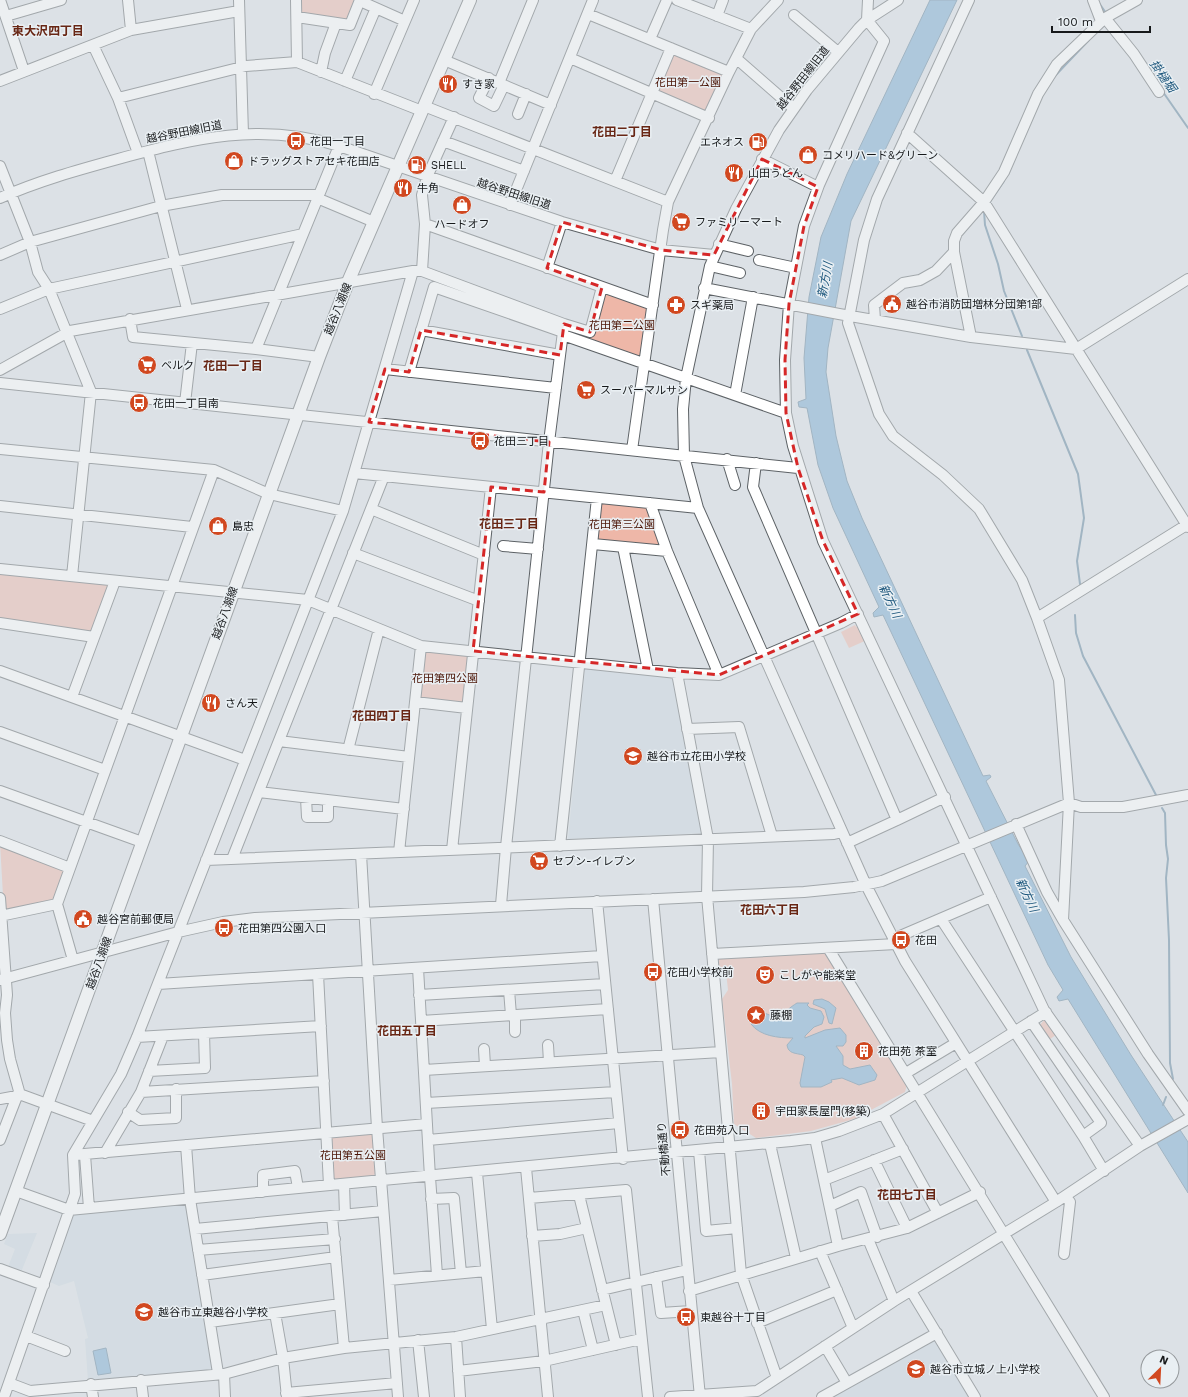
<svg xmlns="http://www.w3.org/2000/svg" width="1188" height="1397" font-family="'Work Sans','Noto Sans JP',sans-serif">
<style>
.built{fill:#c9d5df}
.green{fill:#eeb7a8}
.water{fill:#77a9d0;stroke:#5a7e99}
.lines{fill:none;stroke-linecap:round;stroke-linejoin:round}
.stream{stroke:#5a7e99;stroke-width:2}
.minor-casing{stroke:#5d6266;stroke-width:12}
.major-casing{stroke:#5d6266;stroke-width:14}
.minor{stroke:#fff;stroke-width:10}
.major{stroke:#fff;stroke-width:12}
.marked{fill:none;stroke:#d62828;stroke-width:3;stroke-dasharray:8 5;stroke-linejoin:round}
.labels{text-anchor:middle;dominant-baseline:central;stroke-width:3;stroke-linejoin:round;paint-order:stroke}
.street-label{font-size:11px;fill:#16181a;stroke:#e9eff3}
.park-label{font-size:11px;fill:#4b1405;stroke:#e9eff3}
.poi-label{font-size:11px;fill:#16181a;stroke:#e9eff3;text-anchor:start}
.neighbourhood-label{font-size:12px;font-weight:bold;fill:#682614;stroke:#e9eff3}
.water-label{font-size:12px;font-style:italic;fill:#1c567c;stroke:#e9eff3}
</style>
<rect width="100%" height="100%" fill="#dce1e6"/>
<path class="built" d="M 585,669 L 675,678 L 704,833 L 568,839 Z
M 189,1201 L 216,1371 L 88,1381 L 85,1339 L 88,1338 L 74,1281 L 59,1286 L 50,1282 L 73,1211 Z
M 37,1233 L 21,1272 L 8,1267 L 15,1249 L 4,1244 L 8,1234 Z
M 930,1339 L 937,1340 L 972,1397 L 827,1397 Z"/>
<path class="green" d="M 299,0 L 357,0 L 346,21 L 300,13 Z
M 676,54 L 721,74 L 723,77 L 708,111 L 704,112 L 659,93 L 658,89 L 673,55 Z
M 602,287 L 653,305 L 645,363 L 587,343 Z
M 604,502 L 645,507 L 648,509 L 662,545 L 660,547 L 599,541 L 596,538 L 600,505 Z
M 0,571 L 112,581 L 93,635 L 0,621 Z
M 855,625 L 856,627 L 861,625 L 867,640 L 849,648 L 841,632 Z
M 424,651 L 470,656 L 465,701 L 462,703 L 422,699 L 420,696 Z
M 0,843 L 65,869 L 55,901 L 4,913 Z
M 826,952 L 907,1084 L 905,1092 L 854,1119 L 811,1131 L 756,1138 L 734,1124 L 732,1084 L 722,999 L 728,990 L 726,972 L 719,965 L 719,958 Z
M 1045,1019 L 1059,1033 L 1050,1039 L 1040,1025 Z
M 370,1131 L 374,1134 L 376,1173 L 373,1176 L 336,1180 L 333,1177 L 330,1138 Z"/>
<path class="water" d="M 930,0 L 957,0 L 851,221 L 828,348 L 826,372 L 836,436 L 847,481 L 862,518 L 983,776 L 990,775 L 991,777 L 986,781 L 1018,844 L 1029,861 L 1025,866 L 1071,957 L 1131,1055 L 1188,1142 L 1188,1193 L 1068,999 L 1059,1001 L 1057,997 L 1063,990 L 1048,965 L 883,615 L 874,617 L 873,613 L 879,607 L 833,508 L 818,465 L 807,408 L 799,407 L 798,402 L 806,399 L 804,358 L 809,297 L 821,237 L 847,174 Z
M 822,999 L 829,1002 L 836,1008 L 832,1024 L 829,1023 L 825,1009 L 813,1004 L 814,1000 Z
M 797,1003 L 809,1003 L 807,1005 L 810,1008 L 821,1011 L 824,1017 L 822,1024 L 814,1027 L 805,1036 L 805,1038 L 825,1030 L 840,1028 L 846,1035 L 846,1042 L 843,1046 L 836,1046 L 843,1056 L 843,1065 L 850,1069 L 870,1065 L 877,1075 L 875,1080 L 859,1085 L 842,1078 L 831,1080 L 832,1082 L 821,1087 L 801,1087 L 800,1083 L 805,1057 L 803,1055 C 796,1053 788,1054 787,1045 L 793,1038 C 778,1038 760,1036 751,1024 L 763,1012 C 781,1022 782,1012 797,1003 Z
M 106,1348 L 111,1373 L 98,1375 L 93,1351 Z"/>
<g class="lines">
<path class="stream" d="M 1099,3 L 1106,13
M 1053,78 L 1089,40
M 1163,92 L 1188,128
M 989,203 L 1004,181
M 984,211 L 985,225 L 998,264 L 1004,291 L 1022,336
M 1027,350 L 1078,474 L 1084,518 L 1077,561 L 1080,584
M 1075,615 L 1076,633 L 1083,656 L 1156,795
M 1162,808 L 1165,813 L 1166,845 L 1168,859 L 1166,878 L 1169,940 L 1170,1063 L 1173,1079
M 1163,1105 L 1166,1097"/>
<defs>
<path id="minor" d="M 0,0 L 24,71
M 128,0 L 131,30
M 239,0 L 243,134
M 296,0 L 297,62
M 677,0 L 751,29
M 868,0 L 867,20 L 884,41 L 819,185 L 804,226 L 789,304 L 785,360 L 786,413 L 793,446 L 823,541 L 1044,1010 L 1140,1146
M 898,0 L 867,20 L 859,28 L 807,90 L 779,130 L 736,209 L 710,266 L 686,378 L 683,409 L 684,456 L 698,508 L 866,885 L 905,961 L 1056,1202
M 969,0 L 877,199 L 864,240 L 848,323 L 879,414 L 893,436 L 943,475 L 979,509 L 1022,580 L 1037,618 L 1059,680 L 1069,803 L 1063,920
M 1093,0 L 1101,21
M 360,1 L 405,21
M 588,14 L 729,72
M 794,15 L 838,52
M 6,16 L 61,0
M 717,16 L 723,0
M 297,17 L 350,25 L 360,0
M 1105,18 L 1134,54 L 1159,92
M 650,39 L 667,0
M 93,45 L 118,98 L 138,153
M 570,58 L 709,118
M 737,59 L 793,108
M 444,60 L 551,105
M 321,72 L 325,53 L 336,23
M 489,78 L 479,98 L 494,106 L 504,85
M 0,81 L 131,30 L 239,11
M 345,81 L 376,8
M 499,83 L 533,0
M 374,94 L 414,0
M 118,98 L 246,66 L 297,62 L 422,111
M 424,106 L 668,202
M 518,114 L 526,94
M 907,133 L 984,202 L 1188,527
M 443,141 L 524,171
M 148,151 L 187,309
M 762,159 L 818,187
M 0,166 L 30,242 L 38,272 L 49,289 L 91,392 L 72,576
M 615,181 L 671,48
M 0,198 C 38,181 78,170 118,159 C 195,138 261,122 339,146 L 562,222 L 661,250 L 714,255
M 317,198 L 374,222
M 510,205 L 593,0
M 425,224 L 653,305
M 719,244 L 748,251
M 0,255 L 30,242 L 161,206 L 222,195 L 318,195
M 759,260 L 796,268
M 710,266 L 740,273
M 547,268 L 562,222
M 422,271 L 425,224 L 422,195 L 427,177 L 454,117
M 704,288 L 839,314 L 971,337 L 1076,349 L 1188,279
M 0,309 L 49,289 L 303,234
M 130,319 L 133,337 L 256,349 L 319,357
M 875,320 L 874,305 L 903,283 L 920,280 L 936,271 L 954,252
M 564,324 L 590,332 L 602,287
M 421,330 L 560,355
M 563,335 L 786,413
M 971,337 L 954,252 L 954,241 L 957,233 L 984,202 L 1004,172 L 1038,94 L 1057,64 L 1105,18 L 1137,0
M 256,349 L 339,146
M 385,369 L 556,388
M 0,370 L 70,331 L 413,271 L 422,271 L 564,324 L 549,442 L 506,847 L 501,905
M 409,372 L 434,287 L 563,332
M 0,383 L 798,468
M 735,395 L 753,297
M 185,403 L 192,343
M 0,449 L 214,470 L 269,494 L 343,511
M 632,450 L 663,230 L 668,202 L 729,72 L 751,29 L 778,0
M 727,459 L 735,485
M 756,463 L 753,487 L 897,820 L 847,843
M 354,473 L 698,508
M 650,503 L 667,551 L 719,675
M 0,506 L 192,527
M 371,509 L 484,555
M 593,544 L 667,551
M 503,546 L 538,549
M 623,547 L 648,670
M 353,553 L 479,601
M 0,569 L 308,600 L 421,646 L 677,673 L 719,675 L 841,623 L 858,614
M 1037,618 L 1188,524
M 0,623 L 94,637
M 0,671 L 245,760
M 677,673 L 708,839 L 707,896 L 741,1274 L 777,1378
M 72,697 L 115,581
M 415,702 L 467,708
M 687,729 L 739,727 L 772,836
M 0,732 L 105,770
M 279,741 L 409,757
M 348,750 L 379,629
M 0,791 L 142,842
M 259,792 L 404,809
M 306,798 L 307,817 L 328,817 L 328,801
M 897,820 L 945,797
M 1016,824 L 1047,892 L 1063,920 L 1148,1054 L 1188,1111
M 0,841 L 70,868
M 560,846 L 597,498
M 452,850 L 491,487
M 399,852 L 421,646
M 361,854 L 377,1128 L 398,1397
M 232,859 L 384,476
M 206,860 L 834,834 L 842,832
M 0,898 L 7,995 L 5,1013 L 7,1040 L 10,1059 L 19,1091 L 0,1140
M 653,899 L 700,1397
M 597,901 L 623,1159
M 0,916 L 57,904
M 941,919 L 1083,1136 L 1104,1171
M 893,939 L 991,897
M 828,948 L 1104,1397
M 712,954 L 896,944
M 73,960 L 57,904 L 214,470
M 418,968 L 430,1177 L 437,1275
M 318,974 L 329,1185
M 0,980 L 178,932 L 223,922 L 255,918 L 804,892 L 854,887 L 882,881 L 1069,803 L 1081,807 L 1123,807 L 1188,795
M 158,984 L 602,956
M 509,990 L 511,1015
M 419,995 L 605,984
M 515,1015 L 515,1032
M 421,1021 L 608,1009
M 1031,1021 L 1101,1123 L 1083,1136
M 137,1037 L 321,1026
M 548,1045 L 549,1062
M 484,1049 L 485,1066
M 424,1070 L 721,1052
M 149,1071 L 205,1068 L 204,1033
M 906,1073 L 956,1043
M 141,1092 L 324,1081
M 0,1099 L 22,1095 L 93,1121
M 426,1103 L 616,1092
M 128,1112 L 140,1120 L 176,1118 L 176,1089
M 883,1114 L 938,1213
M 815,1138 L 838,1246
M 428,1140 L 619,1123
M 770,1144 L 796,1258
M 186,1145 L 190,1199 L 218,1373
M 699,1151 L 706,1231 L 737,1228
M 105,1153 L 141,1092 L 163,1036
M 73,1155 L 427,1124
M 85,1155 L 89,1208
M 874,1160 L 907,1228
M 526,1168 L 548,1397
M 477,1173 L 492,1329
M 824,1180 L 903,1149
M 344,1184 L 345,1215
M 16,1191 L 69,1210 L 791,1141 L 815,1138 L 839,1131 L 883,1114 L 1046,1012
M 263,1192 L 263,1175 L 295,1171 L 298,1188
M 579,1195 L 616,1345
M 529,1198 L 626,1190 L 648,1397
M 431,1199 L 454,1198 L 461,1273
M 830,1206 L 861,1192 L 877,1237
M 332,1216 L 344,1348
M 195,1229 L 383,1211
M 532,1236 L 560,1234 L 587,1228
M 868,1239 L 894,1301
M 198,1250 L 335,1239
M 820,1251 L 853,1328
M 1064,1254 L 1070,1202 L 1065,1196
M 0,1269 L 44,1285
M 202,1275 L 336,1257
M 656,1277 L 661,1313 L 691,1311
M 389,1280 L 486,1271
M 602,1290 L 687,1270
M 689,1291 L 838,1246 L 907,1228 L 980,1192
M 911,1291 L 975,1397
M 583,1310 L 593,1350
M 275,1313 L 283,1358 L 287,1397
M 210,1322 L 340,1304
M 757,1323 L 837,1290
M 26,1336 L 65,1351
M 456,1337 L 460,1397
M 418,1340 L 424,1397
M 825,1346 L 847,1383
M 458,1371 L 544,1361 L 641,1339
M 224,1374 L 225,1397
M 141,1380 L 143,1397
M 9,1383 L 30,1391 L 224,1374 L 283,1358 L 344,1348 L 456,1337 L 606,1305
M 91,1384 L 93,1397
M 286,1393 L 397,1383
M 4,1397 L 75,1194 L 73,1155 L 121,1074 L 137,1037 L 343,511 L 413,271
M 670,1397 L 757,1391 L 894,1301 L 1056,1202 L 1140,1146 L 1188,1119
M 822,1397 L 937,1333"/>
<path id="major" d="M 0,1234 L 319,357 L 348,282 L 470,0"/>
</defs>
<use href="#minor" class="minor-casing"/>
<use href="#major" class="major-casing"/>
<use href="#minor" class="minor"/>
<use href="#major" class="major"/>
</g>
<path d="M0 0H1188V1397H0ZM 762,159 L 818,187 L 804,226 L 789,304 L 785,360 L 786,413 L 798,468 L 823,541 L 858,614 L 719,675 L 473,651 L 491,487 L 544,492 L 549,442 L 369,422 L 385,369 L 409,372 L 421,330 L 560,355 L 564,324 L 590,332 L 602,287 L 547,268 L 562,222 L 661,250 L 714,255 Z" fill="#dce1e6" fill-opacity=".55" fill-rule="evenodd"/>
<path class="marked" d="M 762,159 L 818,187 L 804,226 L 789,304 L 785,360 L 786,413 L 798,468 L 823,541 L 858,614 L 719,675 L 473,651 L 491,487 L 544,492 L 549,442 L 369,422 L 385,369 L 409,372 L 421,330 L 560,355 L 564,324 L 590,332 L 602,287 L 547,268 L 562,222 L 661,250 L 714,255 Z"/>
<defs>
<symbol id="restaurant-disc" viewBox="-11 -11 22 22"><circle r="9.5" fill="#d14820" stroke="#e9eff3"/><path d="M-5-6h1v4h1v-4h1v4h1v-4h1v5L-1.5 .5V6h-2V.5L-5-1ZM5-6V6H3V1.5H1.5Q1.5-4 5-6Z" fill="#fff"/></symbol>
<symbol id="bus-disc" viewBox="-11 -11 22 22"><circle r="9.5" fill="#d14820" stroke="#e9eff3"/><path d="M-5-6H5V4H4V6H2V4H-2V6H-4V4H-5ZM-3.5-4V0h7V-4ZM-3.5 1.2v1.5H-2V1.2ZM2 1.2v1.5H3.5V1.2Z" fill="#fff"/></symbol>
<symbol id="fuel-disc" viewBox="-11 -11 22 22"><circle r="9.5" fill="#d14820" stroke="#e9eff3"/><path d="M-5.5-6h7V0h2V4h1.3V-2.5L3-4.5l.8-.8L6-3V5H2.5V1h-1V6h-7ZM-4.2-4.7v3.2H.2V-4.7Z" fill="#fff"/></symbol>
<symbol id="shop-disc" viewBox="-11 -11 22 22"><circle r="9.5" fill="#d14820" stroke="#e9eff3"/><path d="M-5-2.5h2.3a2.7 3.5 0 0 1 5.4 0H5L5.5 6h-11ZM-1.5-2.5h3a1.5 2.3 0 0 0-3 0Z" fill="#fff"/></symbol>
<symbol id="supermarket-disc" viewBox="-11 -11 22 22"><circle r="9.5" fill="#d14820" stroke="#e9eff3"/><path d="M-6-5.5h2.5l.6 2H6L4.5 2H-2.5L-4.4-4H-6ZM-1.5 3.2a1.3 1.3 0 1 0 .1 0ZM3 3.2a1.3 1.3 0 1 0 .1 0Z" fill="#fff"/></symbol>
<symbol id="civic-disc" viewBox="-11 -11 22 22"><circle r="9.5" fill="#d14820" stroke="#e9eff3"/><path d="M-.6-6.5H3V-4.5H.6V-3L4-1V1h2V6H-6V1h2V-1L-.6-3ZM-1.2 2.5V6h2.4V2.5Z" fill="#fff"/></symbol>
<symbol id="pharmacy-disc" viewBox="-11 -11 22 22"><circle r="9.5" fill="#d14820" stroke="#e9eff3"/><path d="M-2-6h4v4h4v4h-4v4h-4v-4h-4v-4h4Z" fill="#fff"/></symbol>
<symbol id="school-disc" viewBox="-11 -11 22 22"><circle r="9.5" fill="#d14820" stroke="#e9eff3"/><path d="M0-5L7-2L0 1L-7-2ZM-4 1L0 2.5L4 1V4Q0 6-4 4Z" fill="#fff"/></symbol>
<symbol id="theatre-disc" viewBox="-11 -11 22 22"><circle r="9.5" fill="#d14820" stroke="#e9eff3"/><path d="M-5-5.5Q0-4 5-5.5V0Q5 5 0 6Q-5 5-5 0ZM-3.3-2.5H-1v1.5H-3.3ZM1-2.5H3.3v1.5H1ZM-2.8 1Q0 5.5 2.8 1Z" fill="#fff"/></symbol>
<symbol id="sight-disc" viewBox="-11 -11 22 22"><circle r="9.5" fill="#d14820" stroke="#e9eff3"/><path d="M0-6L1.8-2.2L6-1.7L2.9 1.2L3.7 5.4L0 3.3L-3.7 5.4L-2.9 1.2L-6-1.7L-1.8-2.2Z" fill="#fff"/></symbol>
<symbol id="building-disc" viewBox="-11 -11 22 22"><circle r="9.5" fill="#d14820" stroke="#e9eff3"/><path d="M-4-6H4V6H1V3H-1V6H-4ZM-2.5-4.3h1.7v1.8h-1.7ZM.8-4.3h1.7v1.8H.8ZM-2.5-1h1.7V.8h-1.7ZM.8-1h1.7V.8H.8Z" fill="#fff"/></symbol>
</defs>
<g fill-rule="evenodd">
<use href="#restaurant-disc" x="437" y="73" width="22" height="22"/>
<use href="#bus-disc" x="285" y="130" width="22" height="22"/>
<use href="#fuel-disc" x="747" y="131" width="22" height="22"/>
<use href="#shop-disc" x="797" y="144" width="22" height="22"/>
<use href="#shop-disc" x="223" y="150" width="22" height="22"/>
<use href="#fuel-disc" x="406" y="154" width="22" height="22"/>
<use href="#restaurant-disc" x="723" y="162" width="22" height="22"/>
<use href="#restaurant-disc" x="392" y="177" width="22" height="22"/>
<use href="#shop-disc" x="451" y="194" width="22" height="22"/>
<use href="#supermarket-disc" x="670" y="211" width="22" height="22"/>
<use href="#civic-disc" x="881" y="293" width="22" height="22"/>
<use href="#pharmacy-disc" x="665" y="294" width="22" height="22"/>
<use href="#supermarket-disc" x="136" y="354" width="22" height="22"/>
<use href="#supermarket-disc" x="575" y="379" width="22" height="22"/>
<use href="#bus-disc" x="128" y="392" width="22" height="22"/>
<use href="#bus-disc" x="469" y="430" width="22" height="22"/>
<use href="#shop-disc" x="207" y="515" width="22" height="22"/>
<use href="#restaurant-disc" x="200" y="692" width="22" height="22"/>
<use href="#school-disc" x="622" y="745" width="22" height="22"/>
<use href="#supermarket-disc" x="528" y="850" width="22" height="22"/>
<use href="#civic-disc" x="72" y="908" width="22" height="22"/>
<use href="#bus-disc" x="213" y="917" width="22" height="22"/>
<use href="#bus-disc" x="890" y="929" width="22" height="22"/>
<use href="#bus-disc" x="642" y="961" width="22" height="22"/>
<use href="#theatre-disc" x="754" y="964" width="22" height="22"/>
<use href="#sight-disc" x="745" y="1004" width="22" height="22"/>
<use href="#building-disc" x="853" y="1040" width="22" height="22"/>
<use href="#building-disc" x="750" y="1100" width="22" height="22"/>
<use href="#bus-disc" x="669" y="1119" width="22" height="22"/>
<use href="#school-disc" x="133" y="1301" width="22" height="22"/>
<use href="#bus-disc" x="675" y="1306" width="22" height="22"/>
<use href="#school-disc" x="905" y="1358" width="22" height="22"/>
</g>
<g class="labels">
<g class="street-label">
<text transform="translate(803 78) rotate(-52)">越谷野田線旧道</text>
<text transform="translate(184 132) rotate(-11)">越谷野田線旧道</text>
<text transform="translate(514 194) rotate(18)">越谷野田線旧道</text>
<text transform="translate(338 309) rotate(-68)">越谷八潮線</text>
<text transform="translate(225 613) rotate(-70)">越谷八潮線</text>
<text transform="translate(99 963) rotate(-70)">越谷八潮線</text>
<text transform="translate(664 1149) rotate(-95)">不動橋通り</text>
</g>
<g class="park-label">
<text x="688" y="82">花田第一公園</text>
<text x="622" y="325">花田第二公園</text>
<text x="622" y="524">花田第三公園</text>
<text x="445" y="678">花田第四公園</text>
<text x="353" y="1155">花田第五公園</text>
</g>
<g class="poi-label">
<text x="462" y="84">すき家</text>
<text x="310" y="141">花田一丁目</text>
<text x="744" y="142" text-anchor="end">エネオス</text>
<text x="822" y="155">コメリハード&amp;グリーン</text>
<text x="248" y="161">ドラッグストアセキ花田店</text>
<text x="431" y="165">SHELL</text>
<text x="748" y="173">山田うどん</text>
<text x="417" y="188">牛角</text>
<text x="695" y="222">ファミリーマート</text>
<text x="462" y="224" text-anchor="middle">ハードオフ</text>
<text x="906" y="304">越谷市消防団増林分団第1部</text>
<text x="690" y="305">スギ薬局</text>
<text x="161" y="365">ベルク</text>
<text x="600" y="390">スーパーマルサン</text>
<text x="153" y="403">花田一丁目南</text>
<text x="494" y="441">花田三丁目</text>
<text x="232" y="526">島忠</text>
<text x="225" y="703">さん天</text>
<text x="647" y="756">越谷市立花田小学校</text>
<text x="553" y="861">セブン-イレブン</text>
<text x="97" y="919">越谷宮前郵便局</text>
<text x="238" y="928">花田第四公園入口</text>
<text x="915" y="940">花田</text>
<text x="667" y="972">花田小学校前</text>
<text x="779" y="975">こしがや能楽堂</text>
<text x="770" y="1015">藤棚</text>
<text x="878" y="1051">花田苑 茶室</text>
<text x="775" y="1111">宇田家長屋門(移築)</text>
<text x="694" y="1130">花田苑入口</text>
<text x="158" y="1312">越谷市立東越谷小学校</text>
<text x="700" y="1317">東越谷十丁目</text>
<text x="930" y="1369">越谷市立城ノ上小学校</text>
</g>
<g class="neighbourhood-label">
<text x="48" y="31">東大沢四丁目</text>
<text x="622" y="132">花田二丁目</text>
<text x="233" y="366">花田一丁目</text>
<text x="509" y="524">花田三丁目</text>
<text x="382" y="716">花田四丁目</text>
<text x="770" y="910">花田六丁目</text>
<text x="407" y="1031">花田五丁目</text>
<text x="907" y="1195">花田七丁目</text>
</g>
<g class="water-label">
<text transform="translate(1163 76) rotate(55)">掛樋堀</text>
<text transform="translate(825 280) rotate(-80)">新方川</text>
<text transform="translate(890 601) rotate(65)">新方川</text>
<text transform="translate(1027 895) rotate(65)">新方川</text>
</g>
</g>
<g transform="translate(1160 1369) rotate(24)"><circle r="19" fill="#e9eff3" stroke="#95999c"/>
<path d="M0-3L7 15L0 10L-7 15Z" fill="#d14820"/>
<text y="-6" font-size="11" font-weight="bold" text-anchor="middle" fill="#16181a">N</text>
</g>
<path d="M1052 26v6h98v-6" fill="none" stroke="#16181a" stroke-width="2"/>
<text x="1058" y="26" font-size="12" fill="#16181a" stroke="#e9eff3" stroke-width="3" paint-order="stroke">100 m</text>
</svg>
